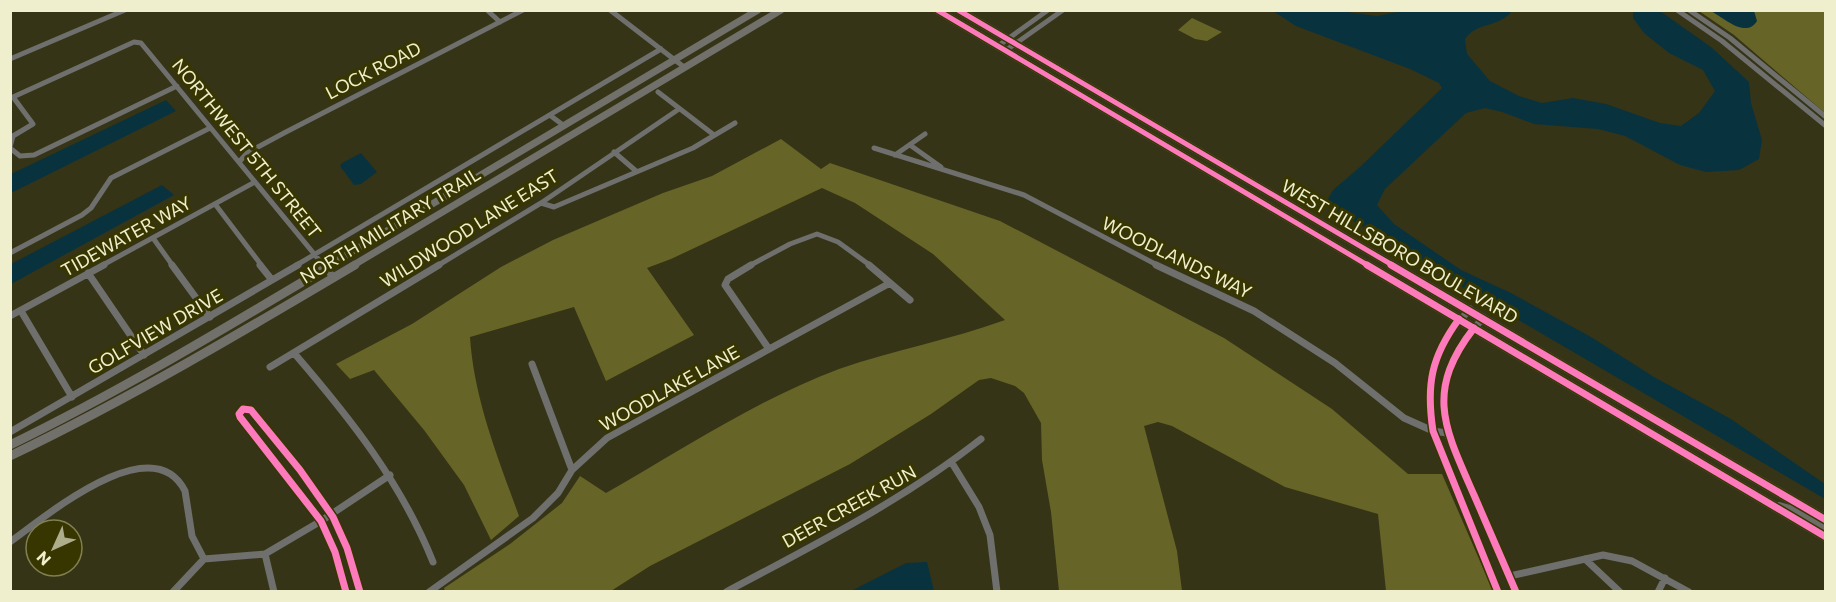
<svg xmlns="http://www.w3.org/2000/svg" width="1836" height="602" font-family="Commissioner,sans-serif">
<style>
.green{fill:#666426}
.water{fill:#09323f}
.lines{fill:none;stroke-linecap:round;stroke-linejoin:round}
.street-far1{stroke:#6f6f6d;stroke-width:5}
.street{stroke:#6f6f6d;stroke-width:7}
.secondary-far1{stroke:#71706a;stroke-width:7}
.secondary{stroke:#71706a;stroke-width:9}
.primary-far1{stroke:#6d6c66;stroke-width:8}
.primary{stroke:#6d6c66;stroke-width:10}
.cycleway-far1-casing{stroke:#383600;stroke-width:8}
.cycleway-casing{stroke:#383600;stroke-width:10}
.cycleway-far1{stroke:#fd7abc;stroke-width:5}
.cycleway{stroke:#fd7abc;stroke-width:7}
.labels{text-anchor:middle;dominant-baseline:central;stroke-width:6;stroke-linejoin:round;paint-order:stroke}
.street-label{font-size:18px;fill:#efefcd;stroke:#383600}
</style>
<rect width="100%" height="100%" fill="#363416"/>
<path class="green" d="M 1699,11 L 1825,11 L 1825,113 L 1734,35 Z
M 1192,18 L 1222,32 L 1207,41 L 1195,39 L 1178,30 Z
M 781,139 L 821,169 L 830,163 L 1000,221 L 1224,338 L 1332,409 L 1408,474 L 1442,474 L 1493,591 L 1386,591 L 1378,514 L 1285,487 L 1172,426 L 1158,422 L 1144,426 L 1177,551 L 1182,591 L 1059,591 L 1051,512 L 1042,460 L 1041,423 L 1024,393 L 1015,386 L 991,378 L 979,380 L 931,414 L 850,464 L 650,566 L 611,591 L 445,591 L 444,588 L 510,544 L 562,503 L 580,476 L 606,493 C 682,450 756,400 839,369 C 893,350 950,340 1005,320 L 933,254 L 855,203 L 822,188 L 671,259 L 647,268 L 694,335 L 606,381 L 574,307 L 470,337 C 474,399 498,458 519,516 L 491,540 L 464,485 L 424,430 L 374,370 L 350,379 L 336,364 L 412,324 L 501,267 L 553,240 L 663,193 L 712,176 Z"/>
<path class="water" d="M 1340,11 L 1377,16 L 1407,10 L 1512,11 C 1499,28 1478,21 1465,39 L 1467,54 L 1490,81 L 1519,96 L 1542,103 L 1573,98 L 1606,104 L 1660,123 L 1681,126 L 1699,113 L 1715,91 L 1703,70 L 1669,53 L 1644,33 L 1633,18 L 1633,11 L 1660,11 L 1711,47 L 1749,82 L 1751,103 L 1762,140 L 1759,159 L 1739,170 L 1706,172 L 1680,165 L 1625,136 L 1598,129 L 1534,124 L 1502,112 L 1485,108 L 1466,113 L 1385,189 L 1377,205 L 1394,224 L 1461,270 L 1511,293 L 1591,337 L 1654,377 L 1731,419 L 1825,484 L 1825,499 L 1467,290 L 1434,268 L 1329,207 L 1328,199 L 1333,190 L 1360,167 L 1442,88 L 1439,83 L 1410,69 L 1296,26 L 1273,11 Z
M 1711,11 L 1754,11 L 1757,21 C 1746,39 1724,18 1711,11 Z
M 166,100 L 176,111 L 11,193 L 11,174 Z
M 361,153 L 377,172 L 361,184 L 354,185 L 340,166 L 342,163 Z
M 162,185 L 174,195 L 11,284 L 11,264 Z
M 927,562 L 934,591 L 851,591 L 906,563 Z"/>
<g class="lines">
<path class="street-far1" d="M 487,10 L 500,22
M 610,10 L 684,67
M 1677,10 L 1722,41 L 1826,126
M 1689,10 L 1730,38 L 1826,117
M 998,46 L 1048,10
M 1005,51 L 1063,10
M 10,59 L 125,10
M 658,92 L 714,135
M 551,116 L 563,125
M 910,145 L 941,167
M 10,147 L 13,136 L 33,124 L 13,97 L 134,42 L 141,43 L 324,266
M 10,148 L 20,156 L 34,155 L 177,86
M 874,148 L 1024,195 L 1159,266
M 614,152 L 636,171
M 895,155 L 925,134
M 240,161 L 247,153 L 284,133 L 523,10
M 541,203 L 554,207 L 693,148 L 735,123
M 215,204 L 262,266
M 153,238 L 173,266
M 10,253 L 82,215 L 91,208 L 111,178 L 210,128
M 101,266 L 255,182
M 295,266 L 661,49
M 437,266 L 541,203 L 679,109
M 749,266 L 790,244 L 817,234 L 838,242 L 871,266"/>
<path class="street" d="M 172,265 L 210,317
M 260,265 L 272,280
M 323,265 L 334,278
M 751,265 L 728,279 L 725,285 L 769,349
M 869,265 L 910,300
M 1156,265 L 1254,311 L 1335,363 L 1404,418 L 1433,431 L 1447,433
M 88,273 L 144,355
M 1470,309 C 1434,348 1426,378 1433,431 L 1498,592
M 21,311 L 72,397
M 10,316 L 104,265
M 1483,317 L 1462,346 L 1449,370 L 1444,397 L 1447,433 L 1516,592
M 294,353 C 350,418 401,482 433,562
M 532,364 L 572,470
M 270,367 L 439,265
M 10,432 L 298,265
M 952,463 L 979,507 L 990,535 L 997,592
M 10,542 C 45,517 152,426 185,491 L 192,536 L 204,559 L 173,592
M 265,554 L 274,592
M 204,559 L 265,554 L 321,521 L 390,475
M 1585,559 L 1620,592
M 1510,576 L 1603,555 L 1632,561 L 1689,592
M 346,592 L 335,552 L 321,521 L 240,417 L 239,414 L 243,409 L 251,410 L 300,470 L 333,517 L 347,548 L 360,592
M 429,592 L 533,518 L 558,493 L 572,470 L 607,438 L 890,283
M 726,592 C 814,545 902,501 981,439
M 1658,592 L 1665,578"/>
<path class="secondary-far1" d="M 328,266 L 758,10
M 352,266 L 781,10"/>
<path class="secondary" d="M 10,445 C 121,391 225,328 331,265
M 10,456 C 129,399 242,332 355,265"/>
<path class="primary-far1" d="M 937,10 L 1369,266
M 958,10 L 1394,266"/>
<path class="primary" d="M 1367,265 L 1826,537
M 1391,265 L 1826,520
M 1779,507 L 1797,512 L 1826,528"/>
<defs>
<path id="cycleway-far1" d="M 937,10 L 1369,266
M 958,10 L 1394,266"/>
<path id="cycleway" d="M 1367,265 L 1826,537
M 1391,265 L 1826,520
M 1459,319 C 1431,357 1426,385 1433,431 L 1498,592
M 1474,328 C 1424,392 1445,429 1474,495 C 1488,527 1502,560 1516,592
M 346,592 L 335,552 L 321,521 L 240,417 L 239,414 L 243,409 L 251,410 L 300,470 L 333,517 L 347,548 L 360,592"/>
</defs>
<use href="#cycleway-far1" class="cycleway-far1-casing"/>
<use href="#cycleway" class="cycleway-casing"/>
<use href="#cycleway-far1" class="cycleway-far1"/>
<use href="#cycleway" class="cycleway"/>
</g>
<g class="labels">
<g class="street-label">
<text transform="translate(373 70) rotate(-27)">LOCK ROAD</text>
<text transform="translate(247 148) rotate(51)">NORTHWEST 5TH STREET</text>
<text transform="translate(390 225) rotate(-31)">NORTH MILITARY TRAIL</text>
<text transform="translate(469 228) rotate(-32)">WILDWOOD LANE EAST</text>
<text transform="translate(126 236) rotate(-29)">TIDEWATER WAY</text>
<text transform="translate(1400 251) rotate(30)">WEST HILLSBORO BOULEVARD</text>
<text transform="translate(1177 257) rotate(26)">WOODLANDS WAY</text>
<text transform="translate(155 331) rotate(-30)">GOLFVIEW DRIVE</text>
<text transform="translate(669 388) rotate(-29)">WOODLAKE LANE</text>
<text transform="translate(849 506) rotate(-29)">DEER CREEK RUN</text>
</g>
</g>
<rect width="1836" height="602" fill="none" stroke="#efefcd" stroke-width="24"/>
<g transform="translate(54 548) rotate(225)"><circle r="28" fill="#383600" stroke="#818052" stroke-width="1.5"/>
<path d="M0-4.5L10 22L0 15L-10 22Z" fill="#aeae8d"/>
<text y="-9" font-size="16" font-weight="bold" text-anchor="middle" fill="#efefcd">N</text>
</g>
</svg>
